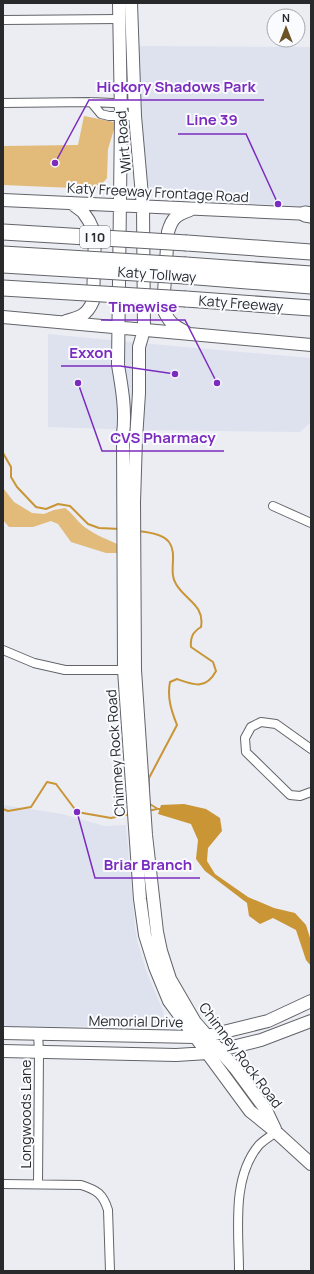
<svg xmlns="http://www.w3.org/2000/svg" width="314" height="1274" font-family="Manrope,sans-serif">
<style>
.built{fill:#dee2ef}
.green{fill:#e2ba79}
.water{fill:#c99535}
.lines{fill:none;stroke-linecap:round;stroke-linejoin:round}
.stream{stroke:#c99535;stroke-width:2}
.street-casing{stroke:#626469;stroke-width:10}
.secondary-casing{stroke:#626469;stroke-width:14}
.highway-casing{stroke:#626469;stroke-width:17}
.street{stroke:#fff;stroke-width:8}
.secondary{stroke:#fff;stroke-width:12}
.highway{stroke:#fff;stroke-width:15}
.highway-bridge-casing{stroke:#626469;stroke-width:17;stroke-linecap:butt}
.highway-bridge{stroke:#fff;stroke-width:15}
.labels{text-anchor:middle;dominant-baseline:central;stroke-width:4;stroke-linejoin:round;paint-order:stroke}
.shield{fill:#f9fbff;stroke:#67686b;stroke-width:1}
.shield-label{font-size:13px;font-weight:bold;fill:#28292b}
.street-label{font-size:14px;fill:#28292b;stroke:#f9fbff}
.leader{fill:none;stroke:#7b2cbf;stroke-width:1.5}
.callout-dot{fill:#7b2cbf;stroke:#f9fbff;stroke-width:1.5}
.callout-label{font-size:15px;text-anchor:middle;font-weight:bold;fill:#7b2cbf;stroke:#f9fbff;stroke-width:4;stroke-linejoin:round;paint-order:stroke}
</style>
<rect width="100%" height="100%" fill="#ebedf3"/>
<path class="built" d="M 135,46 L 311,47 L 311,207 L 254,204 L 203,198 L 165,196 L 153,192 L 148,184 L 137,96 Z
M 48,334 L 152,344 L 311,358 L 311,422 L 300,432 L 143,430 L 48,427 Z
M 3,805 L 62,814 L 105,826 L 126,825 L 135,927 L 138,944 L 147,973 L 163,1011 L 164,1017 L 163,1022 L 158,1026 L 3,1027 Z"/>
<path class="green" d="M 84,116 L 114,122 L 115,126 L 108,149 L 107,178 L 98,189 L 3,185 L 3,146 L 78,145 Z
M 3,488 L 14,502 L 32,513 L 44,514 L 54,510 L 65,508 C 72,513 75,518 81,524 C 91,533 104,538 117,544 L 117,553 L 106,553 L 71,542 L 58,524 L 51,521 L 33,527 L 9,527 L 3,520 Z"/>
<path class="water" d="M 184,804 L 206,809 L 220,818 L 222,831 L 208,848 L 207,861 L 215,874 L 248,897 L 274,908 L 295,913 L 306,925 L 311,941 L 311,966 L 306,960 L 296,930 L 273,918 L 260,924 L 249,916 L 247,903 L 205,871 L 196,859 L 198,840 L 191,824 L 158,814 L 161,805 Z"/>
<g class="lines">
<path class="stream" d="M 3,453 L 11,467 L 11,477 L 17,487 L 36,507 L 46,509 L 58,504 L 70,506 L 88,524 L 99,528 L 120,529
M 138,531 C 148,532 163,534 169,542 C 178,554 168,572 176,584 C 185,600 205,605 201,627 C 193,632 190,637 191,647 L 213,662 L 216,671 C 206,690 194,685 177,679 L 170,682 C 167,697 171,710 177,725 L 149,778 L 149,787
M 148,803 L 158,809 L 162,809
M 3,809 L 8,811 L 31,807 L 47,782 L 56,784 L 77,812 L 111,818 L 130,814
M 148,811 L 157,809"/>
<defs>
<path id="street" d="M 3,20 L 119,19
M 91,102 L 101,114 L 109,116 L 135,116
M 3,103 L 91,102 L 134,104
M 273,506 L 311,523
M 3,650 L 34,663 L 65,670 L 128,670
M 311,749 L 276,724 L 261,722 L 251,727 L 245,738 L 246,752 L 290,795 L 300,796 L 311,792
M 38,1034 L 39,1052 L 38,1184
M 3,1184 L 81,1185 C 97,1190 103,1194 108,1210 L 110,1271
M 239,1271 C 239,1231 231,1178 259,1145 C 264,1140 271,1136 276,1132"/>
<path id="secondary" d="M 119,3 L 121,116 L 118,365 C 122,388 126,411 123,434 L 124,670 L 140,899 L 145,935 L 155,967 L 169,1001 L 250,1111 L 276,1132 L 311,1164
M 131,3 L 135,116 L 143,207 L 144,330 L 139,347 L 139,393 L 136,439 L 134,502 L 135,670 L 146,835 L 157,932 L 161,951 L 170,979 L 195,1022 L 235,1068 L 266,1110 L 275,1129
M 3,200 L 311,214
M 3,317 L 311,345
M 66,321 C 81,317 87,315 93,301 L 95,234 L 89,221 L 83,212 L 71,203
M 186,332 C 174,326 168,322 163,308 L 168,232 C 172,218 176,215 190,210
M 3,1033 L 195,1037 L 207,1036 L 268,1021 L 311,1001
M 3,1051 L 176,1055 L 208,1053 L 261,1040 L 311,1021"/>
<path id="highway" d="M 305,214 L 311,215
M 187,243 L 311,252
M 186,265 L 311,274
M 185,276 L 311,286
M 186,299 L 311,308"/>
</defs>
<use href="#street" class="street-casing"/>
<use href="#secondary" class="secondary-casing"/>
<use href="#highway" class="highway-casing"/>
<use href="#street" class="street"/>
<use href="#secondary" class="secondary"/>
<use href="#highway" class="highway"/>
<defs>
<path id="highway-bridge" d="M 3,232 L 187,243
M 3,254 L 186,265
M 3,265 L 185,276
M 3,288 L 186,299"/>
</defs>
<use href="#highway-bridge" class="highway-bridge-casing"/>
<use href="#highway-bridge" class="highway-bridge"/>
</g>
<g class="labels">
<rect class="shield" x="80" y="226" width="30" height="22" rx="3"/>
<g class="shield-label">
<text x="95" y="237">I 10</text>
</g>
<g class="street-label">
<text transform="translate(123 142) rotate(-95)">Wirt Road</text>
<text transform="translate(158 192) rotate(3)">Katy Freeway Frontage Road</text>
<text transform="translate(157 274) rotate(4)">Katy Tollway</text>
<text transform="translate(241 303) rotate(4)">Katy Freeway</text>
<text transform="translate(115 753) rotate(-94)">Chimney Rock Road</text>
<text transform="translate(136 1021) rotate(1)">Memorial Drive</text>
<text transform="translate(241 1055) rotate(53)">Chimney Rock Road</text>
<text transform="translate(25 1114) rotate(-90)">Longwoods Lane</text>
</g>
</g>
<path class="leader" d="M55 163L89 100H264M278 204L246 134H178M217 383L185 320H101M175 374L120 366H61M78 383L102 451H224M77 812L95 878H200"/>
<g class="callout-dot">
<circle cx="55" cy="163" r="4"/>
<circle cx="278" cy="204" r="4"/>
<circle cx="217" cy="383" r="4"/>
<circle cx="175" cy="374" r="4"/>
<circle cx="78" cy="383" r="4"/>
<circle cx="77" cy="812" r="4"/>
</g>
<g class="callout-label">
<text x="176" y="92">Hickory Shadows Park</text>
<text x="212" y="125">Line 39</text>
<text x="143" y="312">Timewise</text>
<text x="91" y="358">Exxon</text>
<text x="163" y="443">CVS Pharmacy</text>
<text x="148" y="870">Briar Branch</text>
</g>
<rect width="314" height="1274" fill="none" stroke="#28292b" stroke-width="8"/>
<g transform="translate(286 28)"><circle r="19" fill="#f9fbff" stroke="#a5a7aa"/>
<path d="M0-3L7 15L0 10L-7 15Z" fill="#6d5325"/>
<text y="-6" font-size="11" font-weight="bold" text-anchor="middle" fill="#28292b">N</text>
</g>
</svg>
